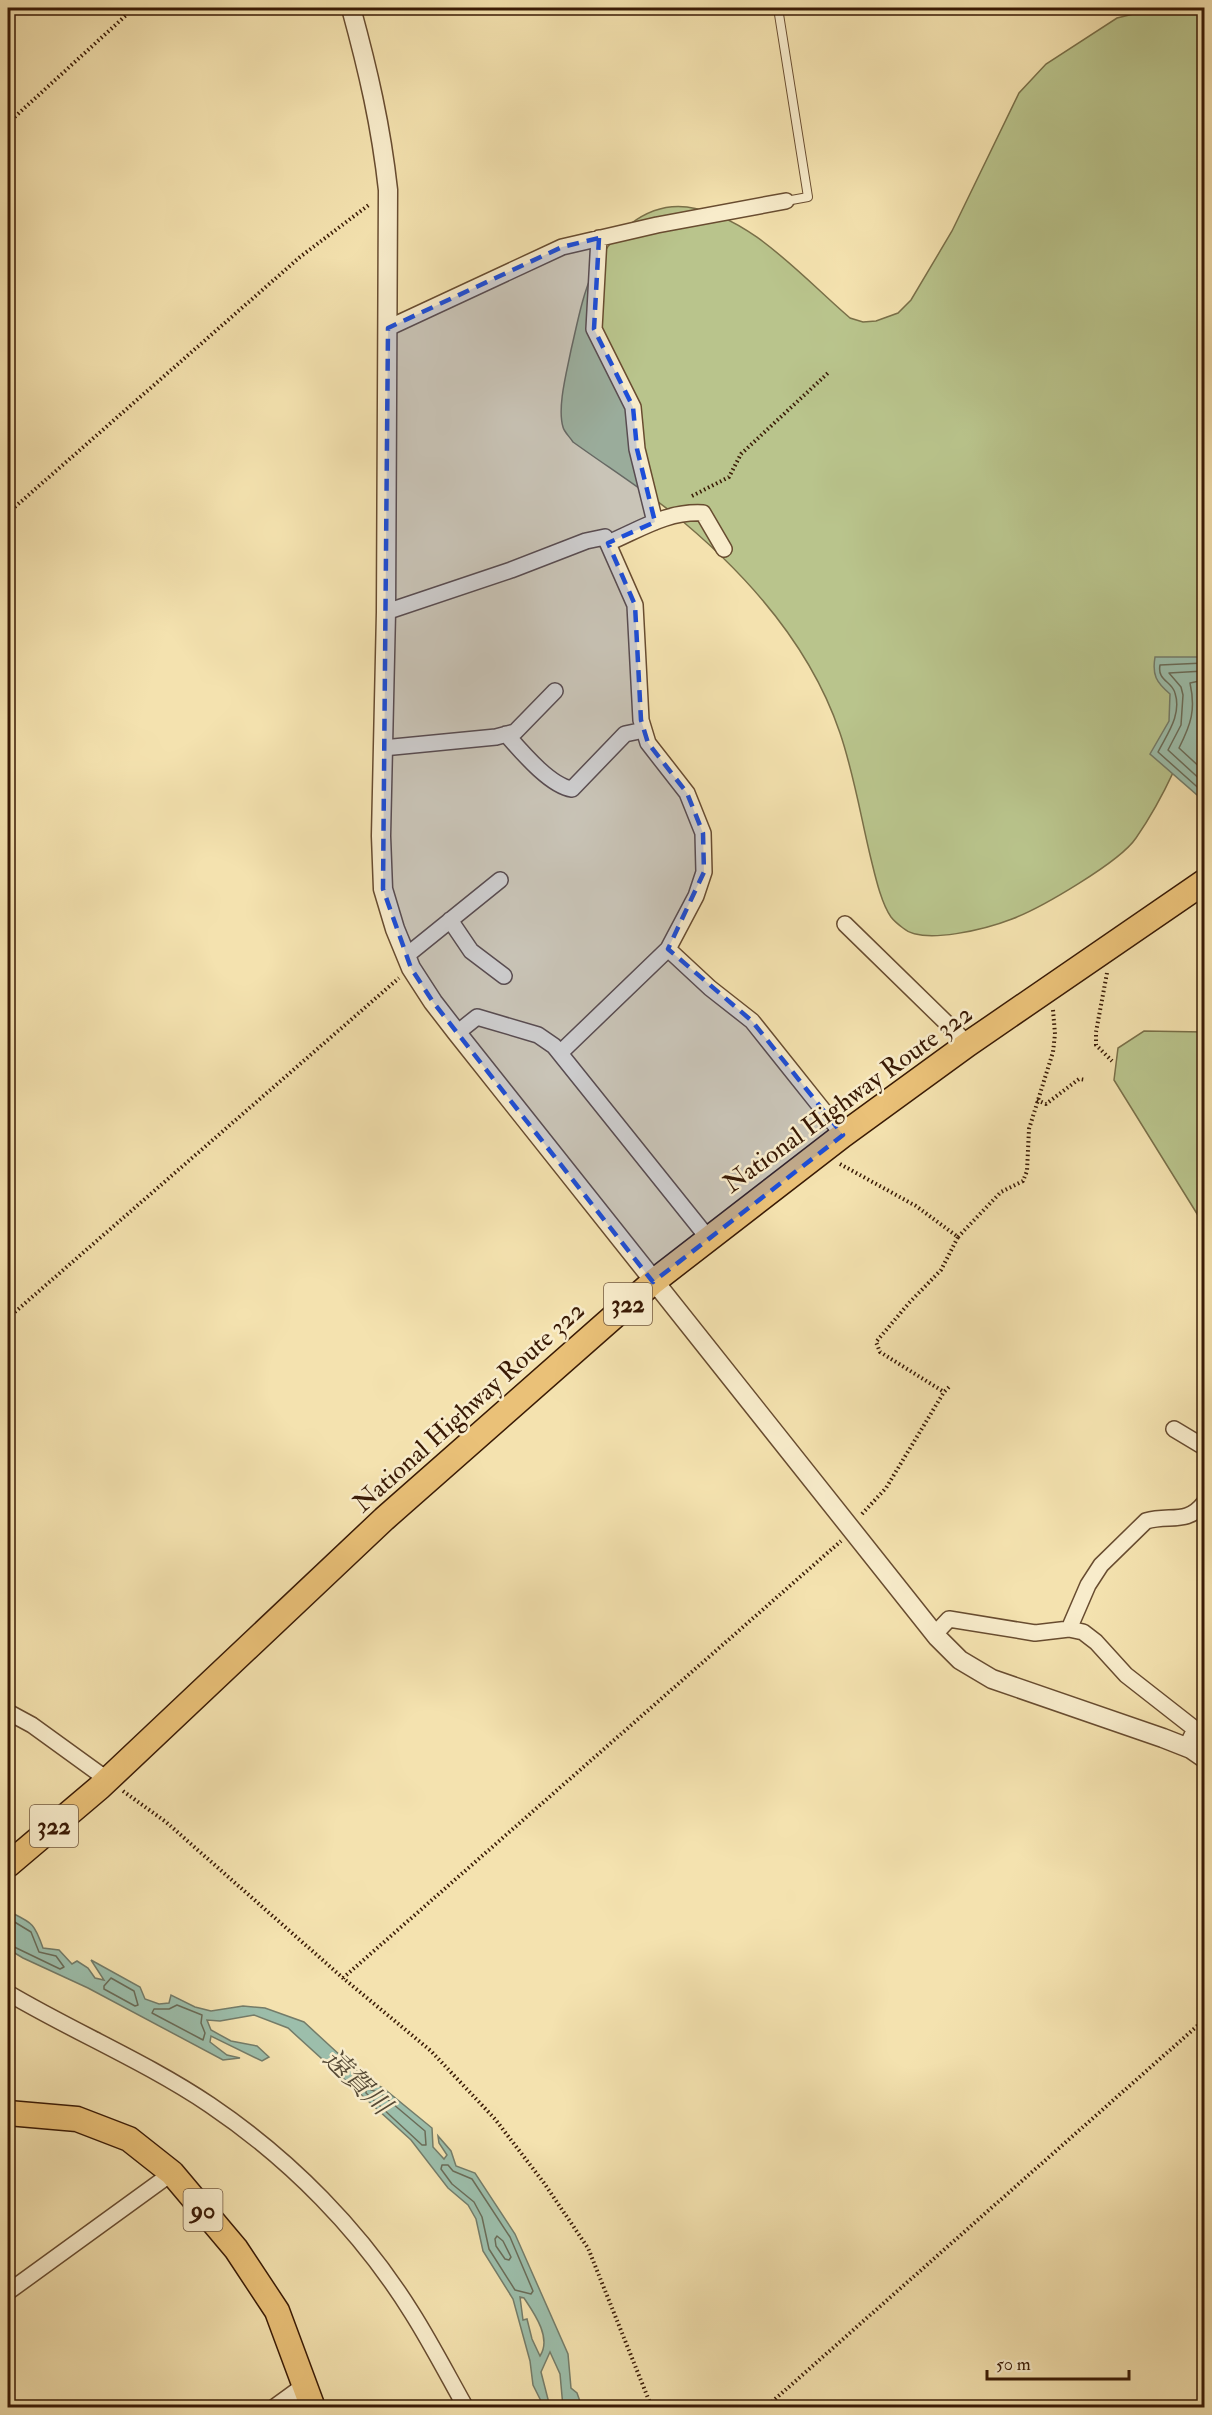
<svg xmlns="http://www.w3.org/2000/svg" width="1212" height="2415" font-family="'IM FELL Double Pica','Noto Serif JP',serif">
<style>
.green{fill:#b9c48c;stroke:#796f48;stroke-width:1.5}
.water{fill:#9cbeab;stroke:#747c69;stroke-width:1.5;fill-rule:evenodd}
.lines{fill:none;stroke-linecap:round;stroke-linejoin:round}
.shore{stroke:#6a6c58;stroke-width:1.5}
.service-casing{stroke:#684c30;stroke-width:10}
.minor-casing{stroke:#684c30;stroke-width:18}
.tertiary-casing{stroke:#684c30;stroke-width:21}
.primary-casing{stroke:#391a05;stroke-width:27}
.trunk-casing{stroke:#391a05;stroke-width:27}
.path{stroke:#391a05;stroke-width:4;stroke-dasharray:1.5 3;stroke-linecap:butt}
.service{stroke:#f8eccb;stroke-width:8}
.minor{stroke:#f8eccb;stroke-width:15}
.tertiary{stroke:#f8eccb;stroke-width:18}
.primary{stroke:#eac178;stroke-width:24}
.trunk{stroke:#eac178;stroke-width:24}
.marked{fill:#1d4ed8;fill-opacity:0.2;stroke:#1d4ed8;stroke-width:4.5;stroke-dasharray:12 8;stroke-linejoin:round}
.labels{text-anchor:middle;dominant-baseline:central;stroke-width:5;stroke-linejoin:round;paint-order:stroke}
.shield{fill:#f8eccb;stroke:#725940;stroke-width:1.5}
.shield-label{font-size:24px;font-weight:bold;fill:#391a05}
.street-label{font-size:26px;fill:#391a05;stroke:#f8eccb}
.water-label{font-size:27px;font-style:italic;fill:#574b37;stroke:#f8eccb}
</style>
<rect width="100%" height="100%" fill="#f4e2af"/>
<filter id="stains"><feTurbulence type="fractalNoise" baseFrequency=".00333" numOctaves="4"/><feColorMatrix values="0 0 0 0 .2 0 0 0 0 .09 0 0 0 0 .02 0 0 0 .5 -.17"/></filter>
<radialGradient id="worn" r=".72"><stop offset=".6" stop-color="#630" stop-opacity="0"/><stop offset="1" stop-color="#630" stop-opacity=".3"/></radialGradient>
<path class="green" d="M 1158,8 L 1204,8 L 1204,699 C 1185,747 1166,795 1136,838 C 1120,862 1041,908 1012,919 C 989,928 923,946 903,928 C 899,925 894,921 891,917 C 881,903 875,875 871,859 C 861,818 854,774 840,733 C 810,644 742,569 670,511 C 639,487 605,465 573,442 C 570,437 564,432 563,427 C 557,407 567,371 571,350 C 577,325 582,296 593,272 C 610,235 645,202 687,207 C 750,215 803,278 850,318 L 863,322 L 876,321 L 898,313 L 911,300 L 952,231 L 1019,93 L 1046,64 L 1117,18 Z
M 1144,1031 L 1204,1032 L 1204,1225 L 1114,1080 L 1118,1048 Z"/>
<path class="water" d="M 1155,657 L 1204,657 L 1204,801 L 1150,754 L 1169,721 L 1170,694 C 1156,682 1152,675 1155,657 Z
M 8,1911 C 32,1923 34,1922 43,1948 L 59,1950 L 72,1964 L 77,1961 L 88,1968 L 95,1978 L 104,1980 L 91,1960 L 140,1987 L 145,1999 L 159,2004 L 169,2003 L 171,1995 L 195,2007 L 211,2011 L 243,2006 L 265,2008 L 304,2022 L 367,2080 L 383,2088 L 432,2128 L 433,2147 L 444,2159 L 447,2155 L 439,2143 L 438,2136 L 451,2151 L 456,2166 L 475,2173 L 515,2234 L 568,2354 L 571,2388 L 577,2393 L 582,2407 L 563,2407 L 560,2374 L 550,2352 L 541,2372 L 550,2407 L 544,2407 L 533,2385 L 530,2361 L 513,2299 L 483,2251 L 476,2219 L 468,2205 L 448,2188 L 411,2140 L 288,2028 L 254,2015 L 220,2021 L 207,2020 L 211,2030 L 231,2041 L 257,2046 L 269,2057 L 262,2061 L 211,2036 L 210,2042 L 227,2055 L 240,2058 L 223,2060 L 88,1988 L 23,1958 L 8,1949 ZM 520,2297 L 524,2298 C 534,2313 552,2338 540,2356 L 532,2339 L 527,2319 L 523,2320 Z"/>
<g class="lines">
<path class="shore" d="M 1204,663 L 1160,665 C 1157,681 1172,681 1175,693 C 1182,715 1167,734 1158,752 L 1204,793
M 1204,671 L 1169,673 L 1181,687 L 1183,695 L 1181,725 L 1168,750 L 1204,783
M 1204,680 L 1190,683 C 1196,710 1191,724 1179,748 L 1204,771
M 8,1918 L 31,1932 L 39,1952 L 56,1956 L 64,1967 L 60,1969 L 8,1944
M 111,1978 L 134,1991 L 138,2005 L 135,2006 L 104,1989 L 104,1986 Z
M 177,2005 L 202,2015 L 201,2023 L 205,2033 L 203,2040 L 152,2013 L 154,2009 L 169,2009 Z
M 366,2088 L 380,2093 L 425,2131 L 426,2145 L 422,2145 L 366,2093 Z
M 442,2165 L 448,2165 L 453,2171 L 472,2179 L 510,2237 L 533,2291 L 531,2294 L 515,2290 L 489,2249 L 482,2217 L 474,2202 L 452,2184 L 441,2169 Z
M 497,2236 L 503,2241 L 511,2257 L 509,2260 L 505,2259 L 496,2246 L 495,2239 Z"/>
<defs>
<path id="service" d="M 778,8 L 808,197 L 786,201"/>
<path id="minor" d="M 599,238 L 594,329 L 633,407 L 637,449 L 655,522
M 388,328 L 562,247 L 657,225 L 786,201
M 608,543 C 641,529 667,511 703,513 L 724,549
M 386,612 L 511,570 L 586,541 L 605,537 L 635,605 L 641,720 L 648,743 L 687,793 L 703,833 L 704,872 L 696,896 L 668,949 L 710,988 L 752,1021 L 843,1135
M 506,734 C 521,751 550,786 572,789 L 625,734 L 644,730
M 383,748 L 496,737 L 515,732 L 555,691
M 450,920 L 471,951 L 504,976
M 845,924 L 968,1044
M 406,956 L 500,880
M 457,1033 L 477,1017 L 538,1035 L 554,1046 L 708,1238
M 560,1053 L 668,949
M 1174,1429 L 1204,1447
M 1069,1629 L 1088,1585 L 1101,1565 L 1146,1521 C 1170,1514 1187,1525 1204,1503
M 934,1635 L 949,1619 L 1035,1633 L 1069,1629 L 1083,1632 L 1096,1642 L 1126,1675 L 1195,1729 L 1186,1748
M 8,1712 L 32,1725 L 108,1780
M 8,1993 C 74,2032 146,2062 210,2105 C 290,2159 361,2231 412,2313 C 431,2343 448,2376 466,2408
M 8,2292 L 172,2173
M 273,2408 L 306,2384"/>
<path id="tertiary" d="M 351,8 C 368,70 381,126 388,190 L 386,612 L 381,836 L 383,889 L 395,929 L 411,968 L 433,1002 L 457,1033 L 937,1637 L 960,1660 L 992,1679 L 1163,1738 L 1191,1749 L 1204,1758"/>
<path id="primary" d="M 8,2113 L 77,2119 L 129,2139 L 172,2173 L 236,2249 L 277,2311 L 313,2408"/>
<path id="trunk" d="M 8,1865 L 100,1787 L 384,1519 L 653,1282 L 843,1135 L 968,1044 L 1204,882"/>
</defs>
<use href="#service" class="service-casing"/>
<use href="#minor" class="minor-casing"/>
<use href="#tertiary" class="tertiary-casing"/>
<use href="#primary" class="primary-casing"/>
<use href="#trunk" class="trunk-casing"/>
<path class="path" d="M 8,123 L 134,8
M 692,496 L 729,477 L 741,454 L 828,373
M 8,513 L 300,257 L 370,204
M 1107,973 L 1096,1032 L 1096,1045 L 1112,1061
M 1037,1100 L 1046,1104 L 1079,1079 L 1086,1080
M 840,1164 L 916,1206 L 958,1237 L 941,1270 L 909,1303 L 876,1342 L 880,1352 L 944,1392
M 958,1237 L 1001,1192 L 1023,1181 L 1027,1171 L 1029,1129 L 1053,1052 L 1055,1034 L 1053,1010
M 8,1318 L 399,978
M 862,1514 L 886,1488 L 944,1392 L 950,1386
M 123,1791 L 166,1822 L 343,1978 L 431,2051 L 495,2119 L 544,2183 L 588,2248 L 652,2408
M 343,1978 L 841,1541
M 765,2408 L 1204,2020"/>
<use href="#service" class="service"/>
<use href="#minor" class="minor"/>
<use href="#tertiary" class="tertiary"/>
<use href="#primary" class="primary"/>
<use href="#trunk" class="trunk"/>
</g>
<path class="marked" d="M 599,238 L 594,329 L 633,407 L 637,449 L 655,522 L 608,543 L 635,605 L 641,720 L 648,743 L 687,793 L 703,833 L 704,872 L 668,949 L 752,1021 L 843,1135 L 653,1282 L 433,1002 L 411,968 L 383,889 L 388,328 L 562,247 Z"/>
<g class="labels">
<g class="shield">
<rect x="604" y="1283" width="48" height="42" rx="4.5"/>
<rect x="30" y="1805" width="48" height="42" rx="4.5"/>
<rect x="183.5" y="2189" width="39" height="42" rx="4.5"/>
</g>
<g class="shield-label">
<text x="628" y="1304">322</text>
<text x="54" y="1826">322</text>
<text x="203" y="2210">90</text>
</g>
<g class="street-label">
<text transform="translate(848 1099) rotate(-36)">National Highway Route 322</text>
<text transform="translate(469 1407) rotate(-42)">National Highway Route 322</text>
</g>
<g class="water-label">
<text transform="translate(357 2082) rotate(44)">遠賀川</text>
</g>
</g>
<rect width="1212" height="2415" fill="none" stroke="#f4e2af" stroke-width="30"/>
<rect x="9" y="9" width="1194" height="2397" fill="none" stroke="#391a05" stroke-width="3"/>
<rect x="15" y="15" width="1182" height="2385" fill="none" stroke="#391a05" stroke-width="1.5"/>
<path d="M987 2370v9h142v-9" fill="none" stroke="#391a05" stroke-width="3"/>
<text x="996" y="2370" font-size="18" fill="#391a05" stroke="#f8eccb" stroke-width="4.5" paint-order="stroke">50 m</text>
<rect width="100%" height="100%" filter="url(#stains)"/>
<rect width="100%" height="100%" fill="url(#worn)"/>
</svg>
